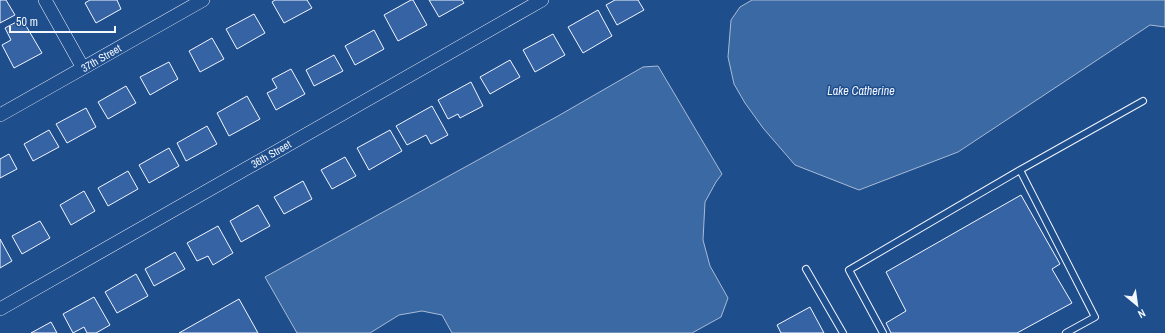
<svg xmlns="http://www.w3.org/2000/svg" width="1165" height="333" font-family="'Archivo Narrow',sans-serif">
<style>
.water{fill:#3b69a3;stroke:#a8bbd7}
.building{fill:#3563a3;stroke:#f2f6ff}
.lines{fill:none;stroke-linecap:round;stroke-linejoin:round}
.lane-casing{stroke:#f2f6ff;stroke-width:8}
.street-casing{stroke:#f2f6ff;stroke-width:14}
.lane{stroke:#1f4e8c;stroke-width:6}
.street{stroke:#1f4e8c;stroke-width:13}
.labels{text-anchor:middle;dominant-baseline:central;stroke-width:3;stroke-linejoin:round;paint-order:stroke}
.street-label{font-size:11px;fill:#f2f6ff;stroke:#1f4e8c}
.water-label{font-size:12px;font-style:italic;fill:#f2f6ff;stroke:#1f4e8c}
</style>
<rect width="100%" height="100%" fill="#1f4e8c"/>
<path class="water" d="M 752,0 L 1165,0 L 1165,27 L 1150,25 L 958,152 L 859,190 L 795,165 L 763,128 L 745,103 L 734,84 L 728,57 L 731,20 L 740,7 Z
M 658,66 L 722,174 L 716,182 L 705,202 L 703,240 L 710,266 L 728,298 L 721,317 L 692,333 L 452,333 L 442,315 L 422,311 L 399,315 L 370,333 L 297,333 L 265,277 L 558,116 L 643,67 Z"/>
<path class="building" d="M 0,0 L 6,0 L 15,15 L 0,23 Z
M 90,0 L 117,0 L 121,9 L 96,23 L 85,3 Z
M 275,0 L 307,0 L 312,8 L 284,23 L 272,2 Z
M 411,0 L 413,0 L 427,25 L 398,41 L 384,15 Z
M 429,0 L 462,0 L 464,3 L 439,17 Z
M 615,0 L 638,0 L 644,10 L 617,25 L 606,5 Z
M 598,10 L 612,36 L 583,53 L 568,27 Z
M 254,14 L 265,33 L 237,49 L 226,29 Z
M 22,19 L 42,53 L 14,68 L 2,45 L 11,40 L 5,28 Z
M 374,30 L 384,49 L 355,65 L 345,46 Z
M 553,34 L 565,55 L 535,72 L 523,50 Z
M 212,38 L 224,59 L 200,72 L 189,51 Z
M 334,55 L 343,71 L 314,86 L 306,70 Z
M 510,60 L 520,77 L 490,94 L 480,77 Z
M 169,62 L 178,79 L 150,95 L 140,77 Z
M 291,69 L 305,94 L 276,110 L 267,93 L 277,88 L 272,79 Z
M 471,82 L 483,106 L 460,118 L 458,114 L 448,119 L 438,100 Z
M 126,86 L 136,103 L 108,119 L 98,102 Z
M 247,96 L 260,119 L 229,136 L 217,113 Z
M 432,106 L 448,135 L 431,144 L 426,135 L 407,145 L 396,126 Z
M 86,108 L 96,127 L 67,143 L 56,124 Z
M 207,126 L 217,144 L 186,161 L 177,143 Z
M 49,130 L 59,147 L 33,161 L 24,144 Z
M 390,130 L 402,151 L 369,170 L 357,148 Z
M 169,148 L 179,166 L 149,183 L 139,165 Z
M 9,154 L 17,169 L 0,178 L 0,159 Z
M 345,157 L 356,176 L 332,189 L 321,170 Z
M 128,171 L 138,189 L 108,206 L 98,188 Z
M 303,181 L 312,199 L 284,214 L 274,197 Z
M 84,191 L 95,211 L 71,225 L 60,205 Z
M 1021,195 L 1060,264 L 1052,269 L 1072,303 L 1017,333 L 891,333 L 886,323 L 906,311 L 886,272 Z
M 258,205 L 270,226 L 241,242 L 230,221 Z
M 40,221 L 50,238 L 22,254 L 12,236 Z
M 218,226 L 233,253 L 213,265 L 208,256 L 197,261 L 187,243 Z
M 0,239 L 12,261 L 0,268 Z
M 175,252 L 185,269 L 154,286 L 145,269 Z
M 136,274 L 148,296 L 117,313 L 105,292 Z
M 94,297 L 110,325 L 96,333 L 87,333 L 84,327 L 73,333 L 63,314 Z
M 239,299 L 258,333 L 179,333 Z
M 810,307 L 824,333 L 781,333 L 777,325 Z
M 51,322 L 57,333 L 31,333 Z"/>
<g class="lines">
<defs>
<path id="lane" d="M 806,269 L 843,333
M 883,333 L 849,270 L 1020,170
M 1066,333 L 1095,317 L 1020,170 L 1143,101"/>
<path id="street" d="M 45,0 L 83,68
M 0,115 L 203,0
M 0,309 L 542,0"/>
</defs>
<use href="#lane" class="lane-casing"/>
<use href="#street" class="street-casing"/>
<use href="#lane" class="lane"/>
<use href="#street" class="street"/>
</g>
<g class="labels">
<g class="street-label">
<text transform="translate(101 58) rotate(-30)">37th Street</text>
<text transform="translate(271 154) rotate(-30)">36th Street</text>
</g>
<g class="water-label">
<text x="861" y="91">Lake Catherine</text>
</g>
</g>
<g transform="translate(1137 305) rotate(151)" stroke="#1f4e8c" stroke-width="3" paint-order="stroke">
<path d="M0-3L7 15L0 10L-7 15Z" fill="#f2f6ff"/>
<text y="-6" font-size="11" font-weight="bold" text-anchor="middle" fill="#f2f6ff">N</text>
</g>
<path d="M10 26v6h105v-6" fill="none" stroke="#f2f6ff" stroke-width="2"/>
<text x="16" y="26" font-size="12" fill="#f2f6ff" stroke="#1f4e8c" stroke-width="3" paint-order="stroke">50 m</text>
</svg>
